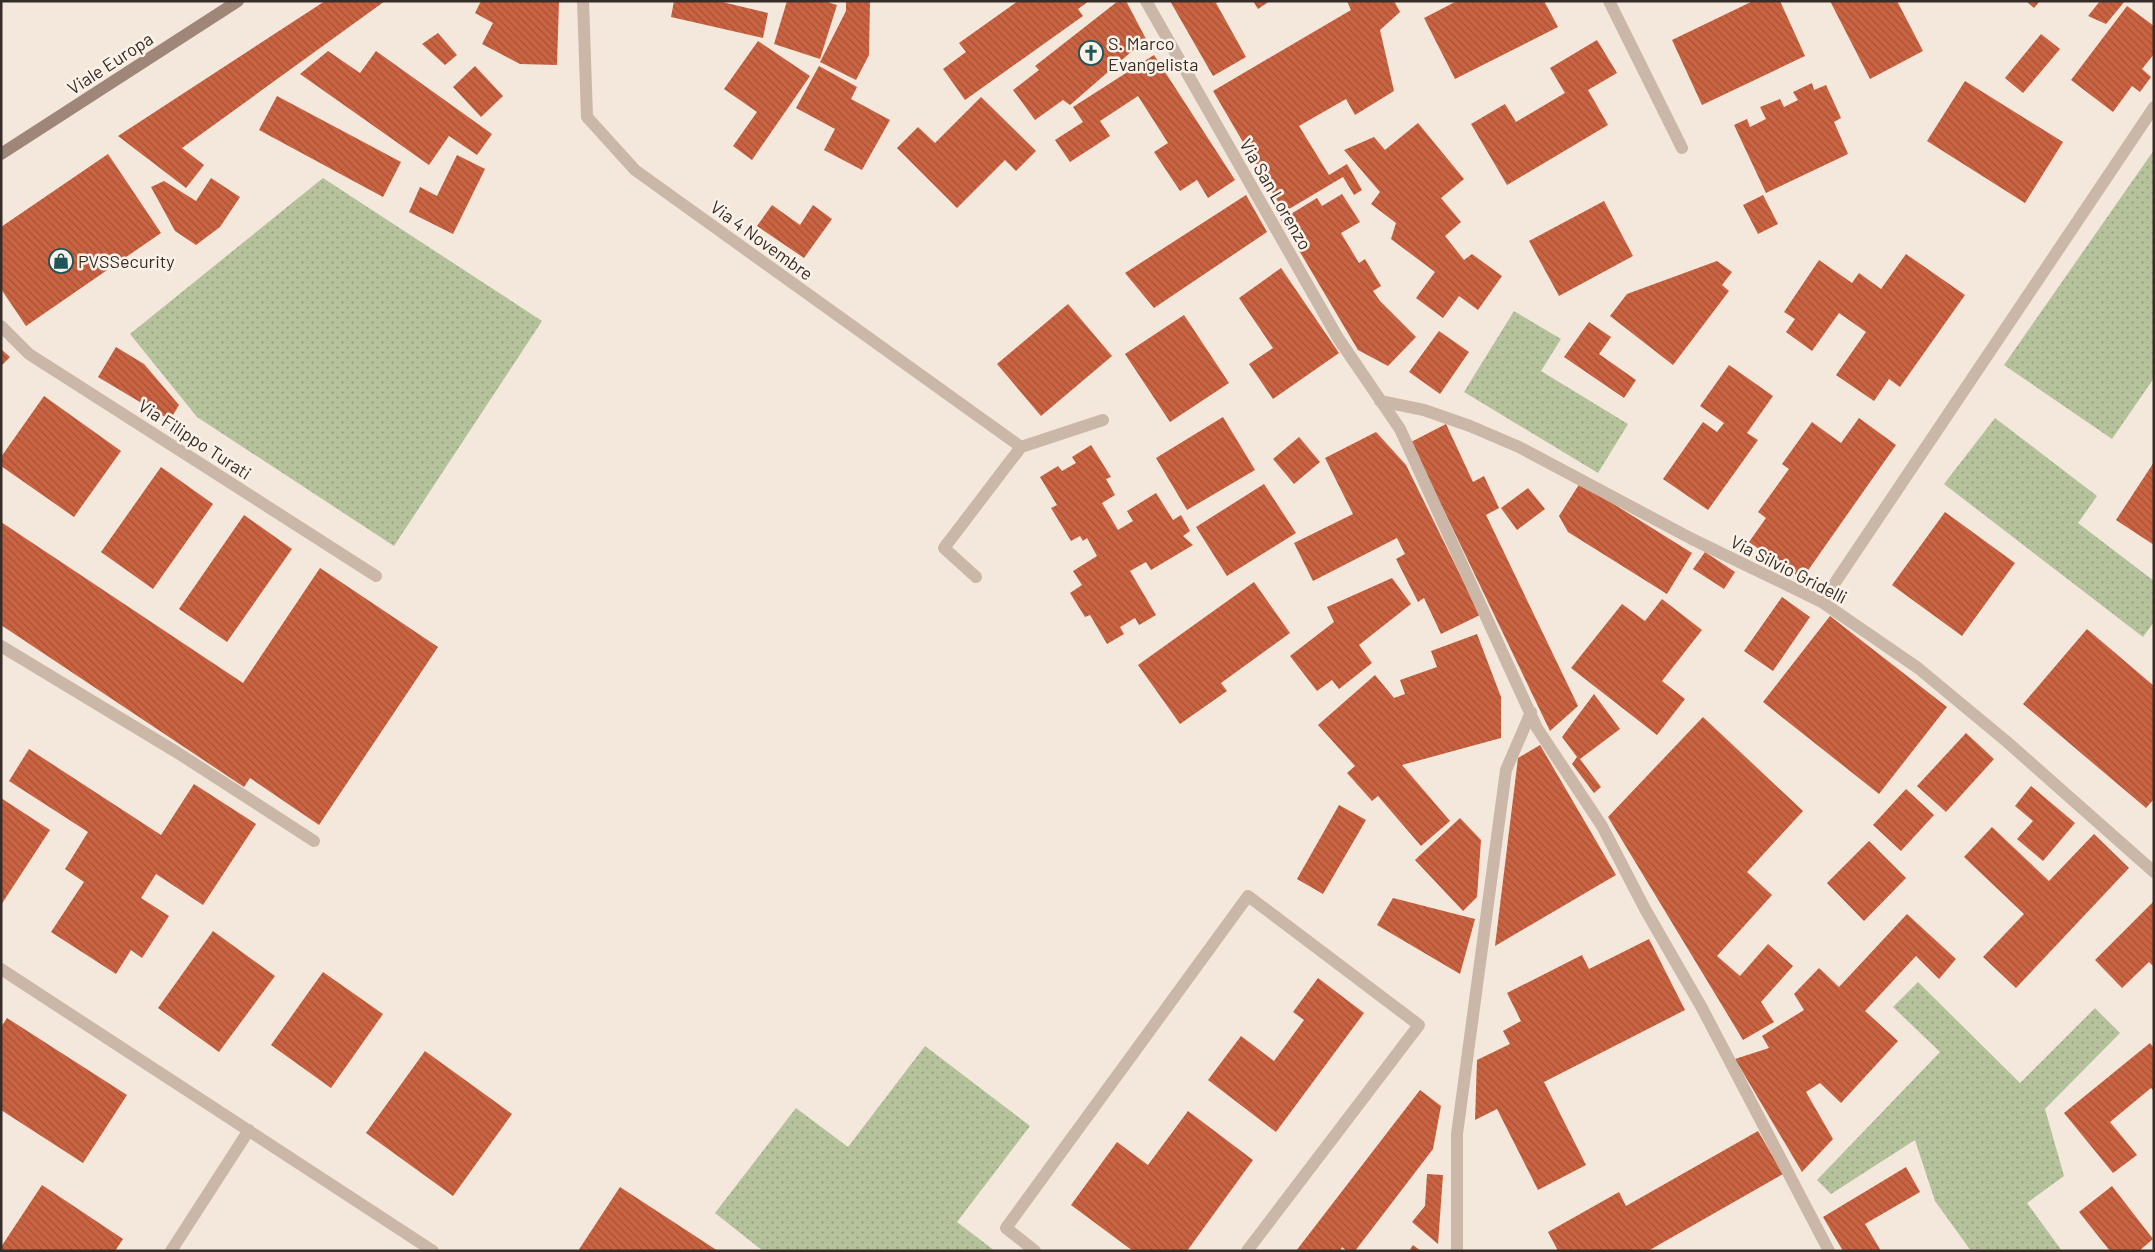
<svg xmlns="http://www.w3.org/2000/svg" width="2155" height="1252" font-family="Barlow,sans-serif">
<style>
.grass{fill:url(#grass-dots)}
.building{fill:url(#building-back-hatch)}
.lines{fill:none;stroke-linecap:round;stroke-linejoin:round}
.service{stroke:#cbb7a7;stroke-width:12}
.minor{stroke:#cbb7a7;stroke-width:12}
.secondary{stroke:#9f8678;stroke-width:12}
.labels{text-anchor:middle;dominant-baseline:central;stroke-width:5;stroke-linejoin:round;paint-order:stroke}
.poi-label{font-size:18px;fill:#372d28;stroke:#faf2e8;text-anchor:start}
.street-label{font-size:18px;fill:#372d28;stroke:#faf2e8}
</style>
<defs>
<pattern id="grass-dots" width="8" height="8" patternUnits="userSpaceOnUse" patternTransform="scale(1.25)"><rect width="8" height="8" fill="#b5c29b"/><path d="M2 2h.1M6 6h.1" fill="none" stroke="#949e7e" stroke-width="1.8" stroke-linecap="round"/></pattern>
<pattern id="building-back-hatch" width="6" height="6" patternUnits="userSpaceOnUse" patternTransform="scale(1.25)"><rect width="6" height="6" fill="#ca6342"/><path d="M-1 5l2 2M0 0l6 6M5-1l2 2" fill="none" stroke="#a55237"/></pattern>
</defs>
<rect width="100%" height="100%" fill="#f3e8db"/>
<path class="grass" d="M 2154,150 L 2154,378 L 2112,439 L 2004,365 Z
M 323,178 L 542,321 L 394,546 L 197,417 L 130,334 Z
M 1514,311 L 1561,339 L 1541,371 L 1628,424 L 1598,473 L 1464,392 Z
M 1995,418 L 2097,496 L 2078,523 L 2154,581 L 2154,622 L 2143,637 L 1944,484 Z
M 1918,982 L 2020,1083 L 2095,1008 L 2120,1033 L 2045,1109 L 2064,1176 L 2027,1203 L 2062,1251 L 1971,1251 L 1935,1201 L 1915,1140 L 1831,1194 L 1817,1180 L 1940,1052 L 1893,1007 Z
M 925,1046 L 1030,1126 L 957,1222 L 995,1251 L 763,1251 L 715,1213 L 796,1108 L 848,1147 Z"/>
<path class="building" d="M 325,1 L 385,1 L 182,148 L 204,165 L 186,188 L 118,136 Z
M 481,1 L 559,1 L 557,65 L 520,64 L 482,44 L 493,23 L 475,13 Z
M 674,1 L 718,1 L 768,13 L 763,38 L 671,17 Z
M 787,1 L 824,1 L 837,5 L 820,59 L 774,44 Z
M 846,1 L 870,1 L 869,55 L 856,80 L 820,62 L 846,11 Z
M 1018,1 L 1089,1 L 1078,9 L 1083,16 L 965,100 L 943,69 L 966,52 L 959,43 Z
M 1118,1 L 1126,1 L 1146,39 L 1070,105 L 1063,100 L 1035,120 L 1013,90 L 1039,70 L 1035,66 Z
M 1170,1 L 1220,1 L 1216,3 L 1246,57 L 1213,76 Z
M 1253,1 L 1270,1 L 1258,9 Z
M 1347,1 L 1394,1 L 1400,12 L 1380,30 L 1394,91 L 1355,115 L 1346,99 L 1299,126 L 1329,175 L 1347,164 L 1362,190 L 1354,195 L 1343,177 L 1284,212 L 1213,91 L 1351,10 Z
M 1457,1 L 1544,1 L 1558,27 L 1455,79 L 1424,18 Z
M 1753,1 L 1780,1 L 1805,56 L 1702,105 L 1672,40 Z
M 1830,1 L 1897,1 L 1923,51 L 1870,79 Z
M 2026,1 L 2040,1 L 2034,8 Z
M 2100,1 L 2125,1 L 2106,24 L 2088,16 Z
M 2127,6 L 2154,26 L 2154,54 L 2142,69 L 2151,77 L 2140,92 L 2132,86 L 2113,112 L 2071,80 Z
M 438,33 L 457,55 L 445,65 L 422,44 Z
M 2041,34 L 2060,49 L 2023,93 L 2005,78 Z
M 1597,40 L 1617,73 L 1588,90 L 1608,125 L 1507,185 L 1471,124 L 1505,104 L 1516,122 L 1565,93 L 1550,68 Z
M 758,41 L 810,76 L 752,160 L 733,146 L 757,112 L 724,89 Z
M 328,51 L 360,73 L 376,51 L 492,134 L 477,155 L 449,136 L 429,165 L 300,74 Z
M 1154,55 L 1235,180 L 1208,198 L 1197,180 L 1180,191 L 1154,152 L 1168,143 L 1138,96 L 1100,121 L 1110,136 L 1070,162 L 1055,140 L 1083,122 L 1073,107 Z
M 475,66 L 503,96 L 481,117 L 453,87 Z
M 819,66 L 857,87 L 851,99 L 890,120 L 862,170 L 824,150 L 835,129 L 796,108 Z
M 1965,81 L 2063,142 L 2025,203 L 1927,141 Z
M 1812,83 L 1814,90 L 1826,85 L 1841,118 L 1834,122 L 1848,154 L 1766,193 L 1734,125 L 1747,119 L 1750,127 L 1766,119 L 1760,107 L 1780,99 L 1784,107 L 1798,100 L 1793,92 Z
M 277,96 L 401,162 L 383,197 L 259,130 Z
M 981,97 L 1036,151 L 1016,171 L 1005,160 L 957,208 L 897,148 L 918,127 L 935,143 Z
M 1418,123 L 1464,179 L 1441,198 L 1461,222 L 1445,236 L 1464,260 L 1472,254 L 1502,276 L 1478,310 L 1459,296 L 1443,318 L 1416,298 L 1435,272 L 1391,239 L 1396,223 L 1371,204 L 1380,192 L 1344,150 L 1374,137 L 1385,150 Z
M 108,154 L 161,233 L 26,326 L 1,289 L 1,227 Z
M 457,155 L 485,169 L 453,234 L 409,212 L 420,187 L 437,196 Z
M 211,178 L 240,197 L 220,227 L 196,245 L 175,231 L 151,187 L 164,181 L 196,201 Z
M 1342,194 L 1360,222 L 1341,233 L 1359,263 L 1365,259 L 1381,286 L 1373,291 L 1380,301 L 1416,337 L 1388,366 L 1358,350 L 1281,220 L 1317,198 L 1322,206 Z
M 1246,195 L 1267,232 L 1154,308 L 1125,273 Z
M 1763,195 L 1778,224 L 1758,234 L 1743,205 Z
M 1604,201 L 1633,256 L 1559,296 L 1529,241 Z
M 772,205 L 800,225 L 813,205 L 832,219 L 804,258 L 757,226 Z
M 1906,254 L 1965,295 L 1900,387 L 1889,379 L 1874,401 L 1836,375 L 1866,332 L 1839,313 L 1812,351 L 1786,332 L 1795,319 L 1784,312 L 1819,260 L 1852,283 L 1859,273 L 1881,289 Z
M 1717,261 L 1732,272 L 1722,285 L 1729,291 L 1673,365 L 1610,316 L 1627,294 Z
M 1281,268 L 1339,353 L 1273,399 L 1249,364 L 1273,348 L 1239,298 Z
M 1068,304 L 1112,356 L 1041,416 L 997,364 Z
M 1184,315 L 1229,383 L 1170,422 L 1125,354 Z
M 1589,322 L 1611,337 L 1599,354 L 1636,380 L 1624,398 L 1564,357 Z
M 1439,331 L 1469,352 L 1440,394 L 1409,372 Z
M 116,347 L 144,364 L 179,405 L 170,420 L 98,377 Z
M 1,349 L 10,357 L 1,366 Z
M 1729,365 L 1773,396 L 1747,433 L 1758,440 L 1708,510 L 1663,479 L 1703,422 L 1717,432 L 1724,423 L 1700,406 Z
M 44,396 L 121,451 L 74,517 L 1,466 L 1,457 Z
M 1223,417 L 1255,470 L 1187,510 L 1156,458 Z
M 1859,418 L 1896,445 L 1802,579 L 1749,542 L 1766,518 L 1758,512 L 1789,469 L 1782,464 L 1812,422 L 1841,443 Z
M 1446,424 L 1473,482 L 1484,476 L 1499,508 L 1486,515 L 1578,706 L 1550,731 L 1411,442 Z
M 1376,432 L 1406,465 L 1480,615 L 1441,634 L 1424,598 L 1418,602 L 1396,559 L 1405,554 L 1397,538 L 1313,581 L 1294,543 L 1353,514 L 1325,458 Z
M 1299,437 L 1320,462 L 1294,484 L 1273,459 Z
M 1091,445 L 1111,477 L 1106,479 L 1115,495 L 1102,503 L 1118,530 L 1133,521 L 1127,511 L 1156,493 L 1173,520 L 1181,515 L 1190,531 L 1183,536 L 1193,545 L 1151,570 L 1146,562 L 1130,571 L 1156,615 L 1139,625 L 1135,618 L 1120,627 L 1124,634 L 1107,644 L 1090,615 L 1085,617 L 1070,593 L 1082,585 L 1073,571 L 1097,556 L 1087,538 L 1083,541 L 1080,536 L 1071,541 L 1051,508 L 1057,505 L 1040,477 L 1058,466 L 1062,471 L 1076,463 L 1072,457 Z
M 2154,462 L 2154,545 L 2116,520 Z
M 161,467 L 213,504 L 153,589 L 101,552 Z
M 1580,483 L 1692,553 L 1667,594 L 1568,532 L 1559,516 Z
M 1264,484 L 1296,533 L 1227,576 L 1196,527 Z
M 1528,488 L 1545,509 L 1517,530 L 1501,508 Z
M 1945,512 L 2015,563 L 1962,636 L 1892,585 Z
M 244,515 L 292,549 L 227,642 L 179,609 Z
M 1,522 L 243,683 L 320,568 L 438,647 L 319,825 L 250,778 L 244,787 L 1,625 Z
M 1705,552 L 1735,572 L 1724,589 L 1693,569 Z
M 1392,578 L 1411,604 L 1359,645 L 1372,663 L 1339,689 L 1332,680 L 1317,691 L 1290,656 L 1334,622 L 1327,607 Z
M 1254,582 L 1290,633 L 1221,683 L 1227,691 L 1180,724 L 1138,665 Z
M 1782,597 L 1810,617 L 1773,671 L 1744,651 Z
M 1662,599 L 1702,630 L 1662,681 L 1685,699 L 1657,735 L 1571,668 L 1622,604 L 1645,621 Z
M 1830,616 L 1947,707 L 1879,794 L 1763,702 Z
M 2087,629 L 2154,686 L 2154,799 L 2146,808 L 2023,704 Z
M 1477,634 L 1501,697 L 1501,738 L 1402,765 L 1450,821 L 1421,846 L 1378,796 L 1372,801 L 1347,773 L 1355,766 L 1318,725 L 1375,675 L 1394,698 L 1405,694 L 1400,680 L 1437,667 L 1431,651 Z
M 1594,694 L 1620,729 L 1580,759 L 1601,787 L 1594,793 L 1572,764 L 1577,757 L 1562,737 Z
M 1703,717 L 1803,811 L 1747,872 L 1772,895 L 1717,956 L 1740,976 L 1768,944 L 1793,966 L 1761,1002 L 1774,1022 L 1743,1040 L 1608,817 Z
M 1966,733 L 1994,759 L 1946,812 L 1917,786 Z
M 1540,745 L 1616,875 L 1495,946 L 1518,758 Z
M 29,749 L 161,835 L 194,784 L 256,824 L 203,905 L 156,874 L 141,898 L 169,916 L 142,958 L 131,950 L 116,974 L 51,932 L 84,882 L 65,869 L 88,832 L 9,781 Z
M 2031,786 L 2075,823 L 2043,861 L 2017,839 L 2033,821 L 2015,806 Z
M 1906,789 L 1934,815 L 1901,851 L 1873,825 Z
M 1,798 L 50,830 L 1,905 Z
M 1339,805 L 1366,820 L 1323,894 L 1297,879 Z
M 1460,818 L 1481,840 L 1477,897 L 1463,911 L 1415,860 Z
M 1992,827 L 2049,881 L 2094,834 L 2129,868 L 2016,988 L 1983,957 L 2024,914 L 1964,857 Z
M 1869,841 L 1906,878 L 1864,921 L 1827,883 Z
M 1393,898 L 1475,919 L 1460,974 L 1377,925 Z
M 2154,901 L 2154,967 L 2149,962 L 2122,988 L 2095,960 Z
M 1907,914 L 1956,959 L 1939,979 L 1916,956 L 1865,1011 L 1898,1041 L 1841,1103 L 1820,1083 L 1806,1092 L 1833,1139 L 1802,1172 L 1735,1059 L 1769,1048 L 1762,1036 L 1804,1010 L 1794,994 L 1819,968 L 1839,987 Z
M 213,931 L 275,976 L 219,1052 L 158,1008 Z
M 1649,939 L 1685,1010 L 1544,1082 L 1586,1165 L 1538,1190 L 1497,1109 L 1475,1120 L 1477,1060 L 1510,1044 L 1503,1031 L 1521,1021 L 1507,993 L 1582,955 L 1589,969 Z
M 323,972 L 383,1014 L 331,1088 L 271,1045 Z
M 1318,978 L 1364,1013 L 1276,1132 L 1208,1080 L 1241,1036 L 1274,1061 L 1304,1020 L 1293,1012 Z
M 7,1018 L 127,1095 L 83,1163 L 1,1110 L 1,1027 Z
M 2150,1043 L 2154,1048 L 2154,1091 L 2151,1088 L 2110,1122 L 2137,1155 L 2113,1173 L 2064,1113 Z
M 425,1051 L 512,1114 L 453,1196 L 366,1133 Z
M 1420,1090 L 1441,1106 L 1433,1149 L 1355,1251 L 1347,1251 L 1342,1247 L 1340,1251 L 1296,1251 Z
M 1188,1111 L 1253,1160 L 1187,1251 L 1133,1251 L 1071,1205 L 1117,1142 L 1148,1165 Z
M 1758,1131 L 1783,1174 L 1648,1251 L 1558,1251 L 1548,1232 L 1619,1192 L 1626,1206 Z
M 1906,1167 L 1920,1192 L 1865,1224 L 1881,1251 L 1843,1251 L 1823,1217 Z
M 1427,1174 L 1443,1175 L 1438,1244 L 1412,1222 L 1425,1206 Z
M 42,1185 L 123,1239 L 115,1251 L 1,1251 L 1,1247 Z
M 2112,1186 L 2153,1239 L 2139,1251 L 2110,1251 L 2079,1212 Z
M 620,1187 L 718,1251 L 578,1251 Z
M 1413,1245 L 1421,1251 L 1409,1251 Z"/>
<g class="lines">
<path class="service" d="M 1,646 L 178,753 L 314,841"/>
<path class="minor" d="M 583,1 L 587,117 L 635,170 L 1021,447
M 1146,1 L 1338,338 L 1400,429 L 1537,728 L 1602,826 L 1645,909 L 1702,1008 L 1829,1251
M 1609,1 L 1682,148
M 1,326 L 29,354 L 376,576
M 1380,401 L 1424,410 L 1470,426 L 1519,447 L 1692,539 L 1822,602 L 1918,668 L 2006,741 L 2154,872
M 976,577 L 944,548 L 1021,447 L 1103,420
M 1822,602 L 2154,107
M 1,969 L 433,1251
M 171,1251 L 249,1130
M 1035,1251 L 1006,1228 L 1248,896 L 1419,1025 L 1247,1251
M 1457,1251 L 1457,1134 L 1506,770 L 1531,712"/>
<path class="secondary" d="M 1,154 L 238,1"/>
</g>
<defs>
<symbol id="church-ring" viewBox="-11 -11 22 22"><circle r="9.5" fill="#faf2e8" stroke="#1c565a" stroke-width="1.5"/><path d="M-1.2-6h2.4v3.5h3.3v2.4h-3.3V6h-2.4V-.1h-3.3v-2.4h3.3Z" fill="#1c565a"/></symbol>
<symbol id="shop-ring" viewBox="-11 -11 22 22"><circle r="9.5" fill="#faf2e8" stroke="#1c565a" stroke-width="1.5"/><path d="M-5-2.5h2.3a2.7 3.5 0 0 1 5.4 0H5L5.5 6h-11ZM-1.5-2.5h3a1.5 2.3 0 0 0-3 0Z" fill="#1c565a"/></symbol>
</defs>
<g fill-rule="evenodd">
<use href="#church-ring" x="1077" y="39" width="28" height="28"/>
<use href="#shop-ring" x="47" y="247" width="28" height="28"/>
</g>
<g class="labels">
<g class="poi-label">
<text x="1108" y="43">S. Marco<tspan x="1108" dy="21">Evangelista</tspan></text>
<text x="78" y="261">PVSSecurity</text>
</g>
<g class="street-label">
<text transform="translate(110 63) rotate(-33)">Viale Europa</text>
<text transform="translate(1276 194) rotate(60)">Via San Lorenzo</text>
<text transform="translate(762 240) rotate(36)">Via 4 Novembre</text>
<text transform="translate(195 439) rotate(33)">Via Filippo Turati</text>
<text transform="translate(1789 569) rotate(27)">Via Silvio Gridelli</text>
</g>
</g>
<rect width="2155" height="1252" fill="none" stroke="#372d28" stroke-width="5"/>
</svg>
